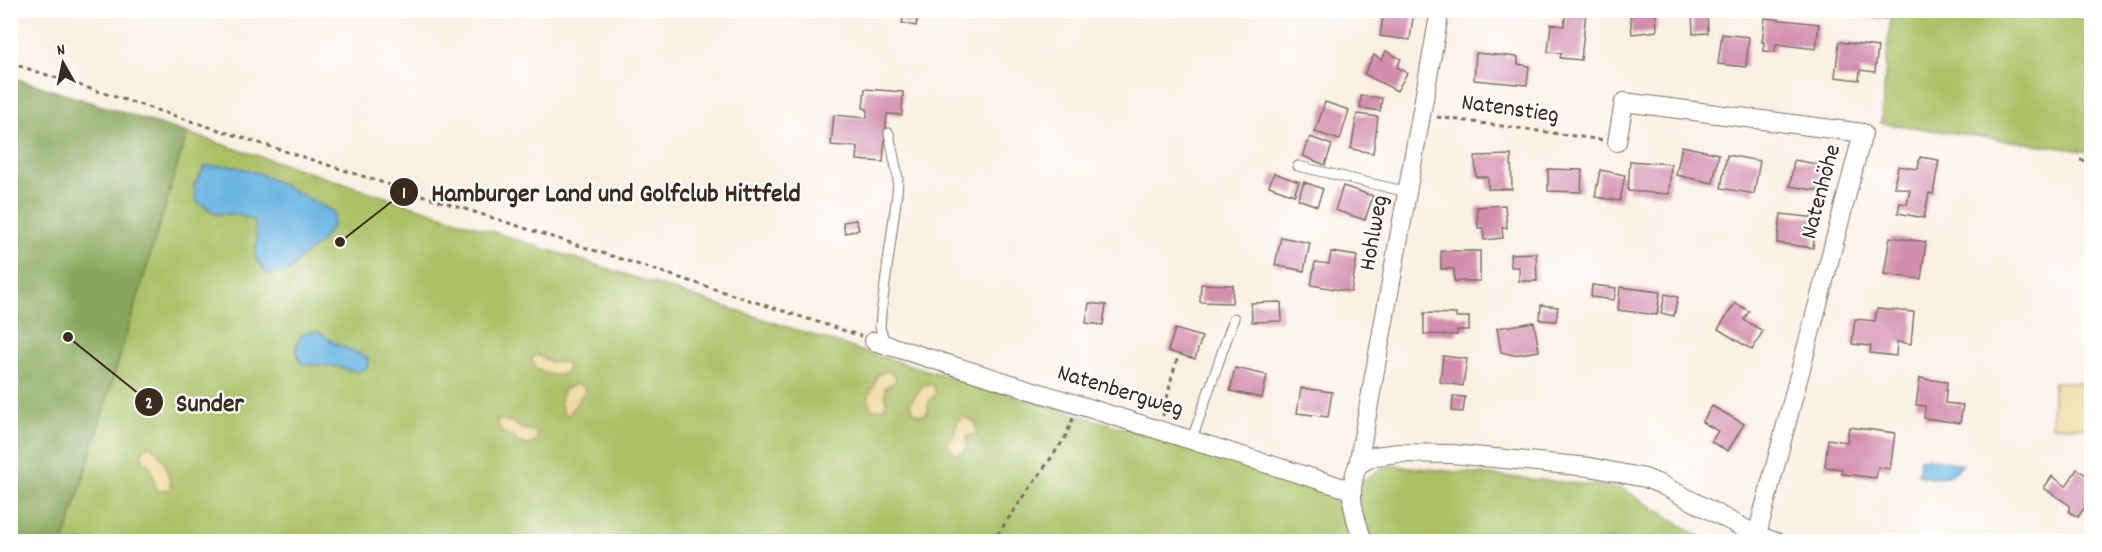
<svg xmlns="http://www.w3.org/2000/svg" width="2102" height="552" font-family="Dekko,sans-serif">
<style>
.green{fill:#acc166;stroke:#747642;stroke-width:1.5}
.forest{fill:#89a75b;stroke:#62683c;stroke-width:1.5}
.sand{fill:#eeda9e;stroke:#94825e;stroke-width:1.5}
.water{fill:#69b5e2;stroke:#527080;stroke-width:1.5}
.building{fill:#d38ead}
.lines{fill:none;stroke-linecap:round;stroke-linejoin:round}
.lane-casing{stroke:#7e6f63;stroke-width:11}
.street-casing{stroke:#7e6f63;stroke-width:20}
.path{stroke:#7e6f63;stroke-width:3;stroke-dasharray:4.5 4.5;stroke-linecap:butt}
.lane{stroke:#fff;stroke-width:9}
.street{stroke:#fff;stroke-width:18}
.labels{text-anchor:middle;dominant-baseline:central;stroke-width:4.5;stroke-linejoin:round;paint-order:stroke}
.street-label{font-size:24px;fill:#3b2a1e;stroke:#fff}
.leader{fill:none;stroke:#3b2a1e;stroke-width:2}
.callout-dot{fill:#3b2a1e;stroke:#fff;stroke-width:2}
.mark-label{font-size:18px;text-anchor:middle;font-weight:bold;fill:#fff}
.callout-label{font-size:26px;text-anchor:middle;font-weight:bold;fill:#3b2a1e;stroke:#fff;stroke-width:4.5;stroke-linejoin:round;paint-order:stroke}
</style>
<rect width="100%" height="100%" fill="#fff"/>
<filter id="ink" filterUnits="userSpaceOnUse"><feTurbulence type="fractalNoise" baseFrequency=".0167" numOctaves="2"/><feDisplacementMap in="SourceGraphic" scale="12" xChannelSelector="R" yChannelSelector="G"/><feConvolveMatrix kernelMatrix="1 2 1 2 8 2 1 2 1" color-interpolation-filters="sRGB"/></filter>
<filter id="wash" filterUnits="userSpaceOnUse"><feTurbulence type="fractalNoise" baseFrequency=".008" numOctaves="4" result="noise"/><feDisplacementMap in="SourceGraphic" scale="24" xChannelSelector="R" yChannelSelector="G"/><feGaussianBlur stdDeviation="1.35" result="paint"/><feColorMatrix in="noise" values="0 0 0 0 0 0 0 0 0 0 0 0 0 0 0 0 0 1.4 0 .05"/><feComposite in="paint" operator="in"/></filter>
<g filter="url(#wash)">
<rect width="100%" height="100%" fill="#f9f0e3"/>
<path class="green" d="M 1891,11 L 2091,11 L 2091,152 L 1881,123 Z
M 187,133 L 865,352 L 1343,493 L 1387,465 L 1621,488 L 1704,539 L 1705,541 L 64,542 Z"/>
<path class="forest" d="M 11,77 L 187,133 L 64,541 L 11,541 Z"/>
<path class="sand" d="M 538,355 L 550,362 L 567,363 L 568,367 L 563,375 C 550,377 534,372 531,358 Z
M 887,371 L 892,373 L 896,378 L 895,382 L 885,388 L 886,404 L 883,409 L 871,409 C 863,391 876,391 877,375 Z
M 2054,382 L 2091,384 L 2091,428 L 2052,426 Z
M 578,384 L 585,389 L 584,392 L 569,415 L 563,413 L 560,401 L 563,390 Z
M 930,384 L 934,386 L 936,394 L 929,401 L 928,411 L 924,415 C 914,415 913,412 910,403 L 923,385 Z
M 964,417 L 976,423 L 977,434 L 967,436 L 967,450 L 956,455 L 948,447 L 947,442 L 956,434 C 955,426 956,420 964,417 Z
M 496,419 L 512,422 L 522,429 L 536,431 L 537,442 L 527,445 L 517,442 L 513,435 L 502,433 Z
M 148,446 L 154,448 L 165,463 L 171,485 L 169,489 L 158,491 C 153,484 155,478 152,470 C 148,463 142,462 141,453 Z"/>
<path class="water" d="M 205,166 L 233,166 L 261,174 L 334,212 L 333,225 L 318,245 L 300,258 L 289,271 L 268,275 L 255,258 L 257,241 L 254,220 L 235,214 L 216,214 L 196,201 L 194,185 Z
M 317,331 L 336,344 L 367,357 L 368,366 C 357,377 345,367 331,366 C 322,365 312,365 302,364 C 294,353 295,345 303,334 Z
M 1927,457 L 1962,465 C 1951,479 1934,480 1918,475 L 1920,464 L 1919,461 L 1921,458 L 1925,460 Z"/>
<g id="blocks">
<path class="building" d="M 1384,10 L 1414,10 L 1410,40 L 1380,36 Z
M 1566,10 L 1586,12 L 1581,60 L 1560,58 L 1561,53 L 1548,52 L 1551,24 L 1564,26 Z
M 1622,10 L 1656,10 L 1657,31 L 1632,34 L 1630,13 L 1622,14 Z
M 1854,10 L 1885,10 L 1885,19 L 1854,17 Z
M 1692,13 L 1707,13 L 1708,33 L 1693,34 Z
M 904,14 L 918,16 L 916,26 L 902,23 Z
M 1765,18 L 1819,24 L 1816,49 L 1776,44 L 1775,52 L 1763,51 L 1764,42 L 1762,42 Z
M 1722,34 L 1749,37 L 1746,67 L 1718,64 Z
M 1839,42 L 1878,47 L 1875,72 L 1860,70 L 1859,80 L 1835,77 Z
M 1386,51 L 1401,59 L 1397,67 L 1407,73 L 1397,91 L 1364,74 L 1374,55 L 1382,60 Z
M 1476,53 L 1518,57 L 1518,64 L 1529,66 L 1527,85 L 1474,80 Z
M 865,89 L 903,92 L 902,115 L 887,114 L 883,162 L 857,160 L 858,147 L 831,145 L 834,115 L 867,118 L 867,109 L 863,108 Z
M 1361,96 L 1382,98 L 1380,111 L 1360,108 Z
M 1325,102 L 1349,110 L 1340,140 L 1315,132 Z
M 1357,114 L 1378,117 L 1373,153 L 1351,149 Z
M 1310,137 L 1332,145 L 1325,165 L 1303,156 Z
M 1682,146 L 1719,154 L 1713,183 L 1676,175 Z
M 1511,155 L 1512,189 L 1488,189 L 1488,177 L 1476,177 L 1475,156 Z
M 1727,155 L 1760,161 L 1754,194 L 1721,188 Z
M 1920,157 L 1939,160 L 1933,194 L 1929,193 L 1924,218 L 1898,213 L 1900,203 L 1907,204 L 1910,190 L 1894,187 L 1898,166 L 1918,169 Z
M 1794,160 L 1829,166 L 1825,192 L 1790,186 Z
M 1630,161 L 1671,164 L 1669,194 L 1628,191 Z
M 1548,169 L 1582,170 L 1581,192 L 1548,191 Z
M 1600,170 L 1625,175 L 1620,201 L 1595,197 Z
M 1274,173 L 1299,182 L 1294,195 L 1269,186 Z
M 1304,182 L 1323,189 L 1317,206 L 1298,199 Z
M 1343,186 L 1373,196 L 1365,220 L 1335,210 Z
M 1505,205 L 1507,228 L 1502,228 L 1503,238 L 1484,240 L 1483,228 L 1478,228 L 1477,207 Z
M 1781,214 L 1817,218 L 1813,248 L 1777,243 Z
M 856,220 L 859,230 L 845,233 L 843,222 Z
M 1281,237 L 1310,243 L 1304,271 L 1275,265 Z
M 1890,237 L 1926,242 L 1921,279 L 1884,274 Z
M 1441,251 L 1480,251 L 1480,281 L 1454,281 L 1454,269 L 1441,269 Z
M 1331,252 L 1357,256 L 1351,292 L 1311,285 L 1315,262 L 1329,264 Z
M 1536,253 L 1537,281 L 1519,281 L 1519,267 L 1511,267 L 1510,254 Z
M 1201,284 L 1233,285 L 1232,303 L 1200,302 Z
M 1592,285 L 1616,288 L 1614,300 L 1591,297 Z
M 1620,287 L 1660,292 L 1657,315 L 1618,310 Z
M 1665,294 L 1678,297 L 1674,316 L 1661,313 Z
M 1281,302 L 1282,321 L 1252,322 L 1251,303 Z
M 1089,303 L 1106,305 L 1103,325 L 1086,323 Z
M 1735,303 L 1749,311 L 1744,320 L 1763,331 L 1752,350 L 1718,329 Z
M 1541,305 L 1558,307 L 1556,321 L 1540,320 Z
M 1877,309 L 1914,312 L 1911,344 L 1897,342 L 1896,356 L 1870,353 L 1871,346 L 1852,344 L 1855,319 L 1875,321 Z
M 1424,313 L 1456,314 L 1456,317 L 1469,317 L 1469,330 L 1457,330 L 1457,335 L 1424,334 Z
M 1534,322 L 1539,351 L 1513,355 L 1501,352 L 1497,328 Z
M 1175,329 L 1202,337 L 1195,359 L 1168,351 Z
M 1443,356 L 1467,359 L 1463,386 L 1440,382 Z
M 1235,368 L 1267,375 L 1262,398 L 1230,391 Z
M 1920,378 L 1947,382 L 1945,403 L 1963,405 L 1960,423 L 1924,418 L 1925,406 L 1916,405 Z
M 1301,388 L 1332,392 L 1328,417 L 1297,413 Z
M 1453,396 L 1465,397 L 1463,412 L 1452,411 Z
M 1712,406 L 1744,424 L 1728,451 L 1711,442 L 1718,431 L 1702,422 Z
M 1849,427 L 1895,433 L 1890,469 L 1878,467 L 1876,478 L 1842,474 L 1842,469 L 1825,467 L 1828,439 L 1847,442 Z
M 2077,469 L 2092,479 L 2092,497 L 2078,517 L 2069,512 L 2069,505 L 2044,488 L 2052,476 L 2066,486 Z"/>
</g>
</g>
<g filter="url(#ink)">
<use href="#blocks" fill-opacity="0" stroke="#7e6f63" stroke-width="1.5"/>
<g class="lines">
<defs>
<path id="lane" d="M 1298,166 L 1407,192
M 886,344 L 880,328 L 881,314 L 897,194 L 898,178 L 889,133
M 1192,439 L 1234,318"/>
<path id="street" d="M 1617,142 L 1624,102 L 1863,133 L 1757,535
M 874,341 L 1351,490
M 1358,465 L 1374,456 L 1399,453 L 1452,454 L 1590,467 L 1645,478 L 1662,485 L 1757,535 L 1776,542
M 1363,542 C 1354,513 1346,494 1358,465 L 1440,10"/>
</defs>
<use href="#lane" class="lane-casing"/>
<use href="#street" class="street-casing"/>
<path class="path" d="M 10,63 L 861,336
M 1437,117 L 1603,140
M 2080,160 L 2092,162
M 1163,416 L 1172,376 L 1179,354
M 992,542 L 1065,438 L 1073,418"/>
<use href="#lane" class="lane"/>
<use href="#street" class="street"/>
</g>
</g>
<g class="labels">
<g class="street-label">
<text transform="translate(1510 110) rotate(8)">Natenstieg</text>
<text transform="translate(1822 192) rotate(-75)">Natenhöhe</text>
<text transform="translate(1375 233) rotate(-80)">Hohlweg</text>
<text transform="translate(1120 392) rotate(17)">Natenbergweg</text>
</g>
</g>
<path class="leader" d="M340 242L404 192M68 337L149 402"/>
<g class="callout-dot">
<circle cx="340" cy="242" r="6"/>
<circle cx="68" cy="337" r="6"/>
<circle cx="404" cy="192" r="15"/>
<circle cx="149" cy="402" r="15"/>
</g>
<g class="mark-label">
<text x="404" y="198">1</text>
<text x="149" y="408">2</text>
</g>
<g class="callout-label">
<text x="616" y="201">Hamburger Land und Golfclub Hittfeld</text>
<text x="210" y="411">Sunder</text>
</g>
<rect width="2102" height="552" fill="none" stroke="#fff" stroke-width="36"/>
<g transform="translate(63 63) rotate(351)" stroke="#ffffff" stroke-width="4.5" paint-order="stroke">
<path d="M0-4.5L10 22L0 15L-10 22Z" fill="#3b2a1e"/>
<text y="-9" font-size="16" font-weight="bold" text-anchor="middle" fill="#3b2a1e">N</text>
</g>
</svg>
